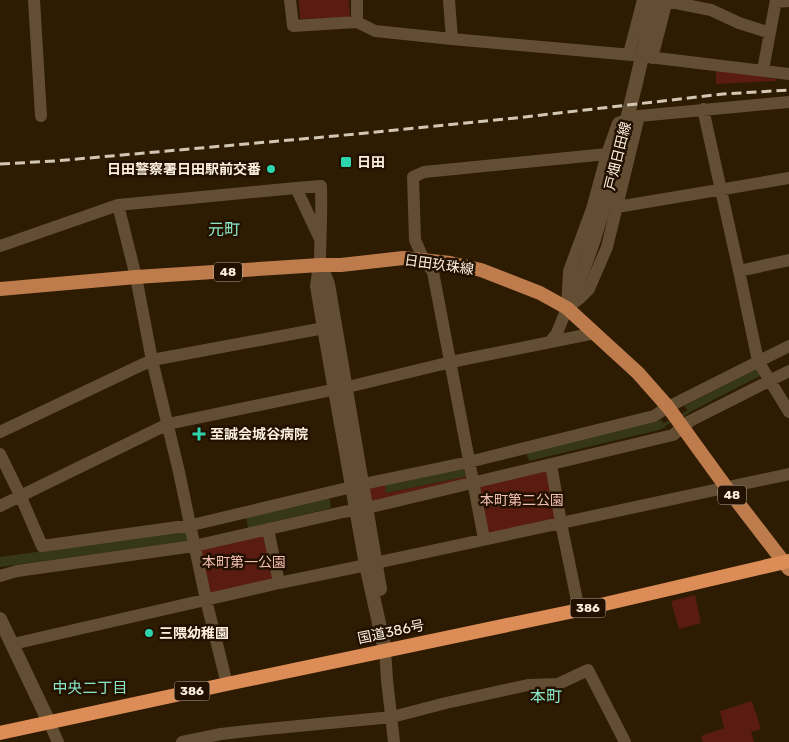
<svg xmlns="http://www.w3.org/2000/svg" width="789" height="742" font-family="Rubik,'Noto Sans JP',sans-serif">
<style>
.green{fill:#5a1c11}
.water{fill:#353716}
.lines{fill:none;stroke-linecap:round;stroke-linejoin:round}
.stream{stroke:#353716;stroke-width:3}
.minor{stroke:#634e34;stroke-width:12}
.tertiary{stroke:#634e34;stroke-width:14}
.secondary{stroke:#634e34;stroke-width:14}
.primary{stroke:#be7c4d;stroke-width:14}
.trunk{stroke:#dc8c56;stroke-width:14}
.rail{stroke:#d4c6b5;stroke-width:3;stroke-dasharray:10 5;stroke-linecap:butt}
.poi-dot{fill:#2cd5ab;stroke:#231100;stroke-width:2}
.labels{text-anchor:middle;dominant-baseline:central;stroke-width:5;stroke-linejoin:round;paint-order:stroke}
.shield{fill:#231100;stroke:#bcad9e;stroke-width:1}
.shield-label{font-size:12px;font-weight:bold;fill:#fdf0e1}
.street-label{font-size:14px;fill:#fdf0e1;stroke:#231100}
.poi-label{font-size:14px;font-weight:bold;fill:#fdf0e1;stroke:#231100;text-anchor:start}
.park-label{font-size:14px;fill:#f3bfb4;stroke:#231100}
.neighbourhood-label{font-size:15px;fill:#88e6c7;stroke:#231100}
.quarter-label{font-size:16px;fill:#88e6c7;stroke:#231100}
</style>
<rect width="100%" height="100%" fill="#2d1b02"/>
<path class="green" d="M 299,0 L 349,0 L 350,17 L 300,19 Z
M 716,70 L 776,79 L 776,81 L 716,84 Z
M 544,468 L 548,472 L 557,515 L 553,520 L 491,533 L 487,532 L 479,484 Z
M 468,476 L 469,481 L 370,502 L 366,498 L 370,484 L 385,481 L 387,493 Z
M 264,533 L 275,579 L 207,595 L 200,549 Z
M 695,595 L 701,623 L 679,629 L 671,601 Z
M 752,701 L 761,729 L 751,732 L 754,742 L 703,742 L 701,736 L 724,728 L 720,711 Z"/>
<path class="water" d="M 757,368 L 762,375 L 690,412 L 684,406 Z
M 661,420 L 666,427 L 659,430 L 529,461 L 526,452 Z
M 466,465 L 469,476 L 386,493 L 385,483 Z
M 329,497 L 331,508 L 248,528 L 246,516 Z
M 186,531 L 188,541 L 0,567 L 0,557 Z"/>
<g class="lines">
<path class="stream" d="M 679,417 L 691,410
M 661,426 L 674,420"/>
<path class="minor" d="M 34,0 L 41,116
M 290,0 L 293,26 L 357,22 L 375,31 L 452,39 L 632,55 L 789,74
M 449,0 L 452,39
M 666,1 L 711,10 L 739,23 L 770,33
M 776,2 L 789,1
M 357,22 L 357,0
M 629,54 L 643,0
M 652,58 L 667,0
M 763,70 L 776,0
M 703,109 L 739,271 L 758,361 L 789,412
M 118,205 L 136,277 L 152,360 L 179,472 L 206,600 L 227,684
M 617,207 L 789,178
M 320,239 L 296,188 L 321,186 C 322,212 320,239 320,265
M 0,246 L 118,205 L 296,188
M 739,271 L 789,260
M 567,308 L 580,298 L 589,289 L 607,247 L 639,116
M 550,342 L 557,333 L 567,308 L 569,271 L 592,209 L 607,154 L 618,123 L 639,116 L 789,102
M 0,432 L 152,360 L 324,328
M 0,454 L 20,495 L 42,546 L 192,525 L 373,482 L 469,462 L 654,416 L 668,407 L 789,346
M 551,464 L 561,523 L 579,610
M 0,506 L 168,424 L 356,385 L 451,362 L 595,333
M 268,529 L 279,583
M 484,539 L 433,272 L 424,260 L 415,240 L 413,177 L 424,172 L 607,154
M 0,576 L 17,571 L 194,546 L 343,512 L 367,508 L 673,435 L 690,421 L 789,371
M 13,644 L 279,583 L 352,568 L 789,474
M 385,650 L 387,680 L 394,742
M 49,722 L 58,742
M 182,742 L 221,734 L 247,731 L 392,717 L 446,703 L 528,685 L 558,684 L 588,670 L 625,742"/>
<path class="tertiary" d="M 320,265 L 317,286 L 324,328 L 366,565 L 385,650
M 321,266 L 328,284 L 380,589
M 0,619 L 49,722"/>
<path class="secondary" d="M 567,308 C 589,261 603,212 616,163 C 630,109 643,54 655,0"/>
<path class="primary" d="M 0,289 L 136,277 L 320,265 L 341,265 L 403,258 L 450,263 L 481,270 L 540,293 L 567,308 L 638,373 L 668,407 L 726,487 L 789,569"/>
<path class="trunk" d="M 0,733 L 227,684 L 579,610 L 789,561"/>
<path class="rail" d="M 0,164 L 55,161 L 335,136 L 516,118 L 723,94 L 789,90"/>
</g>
<g class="poi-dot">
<rect x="340" y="156" width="12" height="12" rx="2.5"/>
<circle cx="271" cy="169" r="5"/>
<path d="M196.5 426.5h5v5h5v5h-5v5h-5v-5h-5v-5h5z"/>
<circle cx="149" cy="633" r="5"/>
</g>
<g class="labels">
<g class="shield">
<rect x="214" y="262.5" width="28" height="19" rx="4"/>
<rect x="718" y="485.5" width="28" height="19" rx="4"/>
<rect x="570.5" y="598.5" width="35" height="19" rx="4"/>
<rect x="174.5" y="681.5" width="35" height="19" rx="4"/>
</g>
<g class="shield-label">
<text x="228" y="272">48</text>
<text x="732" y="495">48</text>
<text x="588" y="608">386</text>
<text x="192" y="691">386</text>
</g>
<g class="street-label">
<text transform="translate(618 156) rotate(-76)">戸畑日田線</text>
<text transform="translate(439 265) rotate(8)">日田玖珠線</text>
<text transform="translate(391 632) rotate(-12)">国道386号</text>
</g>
<g class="poi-label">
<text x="357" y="162">日田</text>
<text x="261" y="169" text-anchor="end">日田警察署日田駅前交番</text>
<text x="210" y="434">至誠会城谷病院</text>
<text x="159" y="633">三隈幼稚園</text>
</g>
<g class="park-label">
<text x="522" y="500">本町第二公園</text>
<text x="244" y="562">本町第一公園</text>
</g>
<g class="neighbourhood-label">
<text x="90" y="688">中央二丁目</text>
</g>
<g class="quarter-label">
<text x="224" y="229">元町</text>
<text x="546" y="696">本町</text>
</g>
</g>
</svg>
